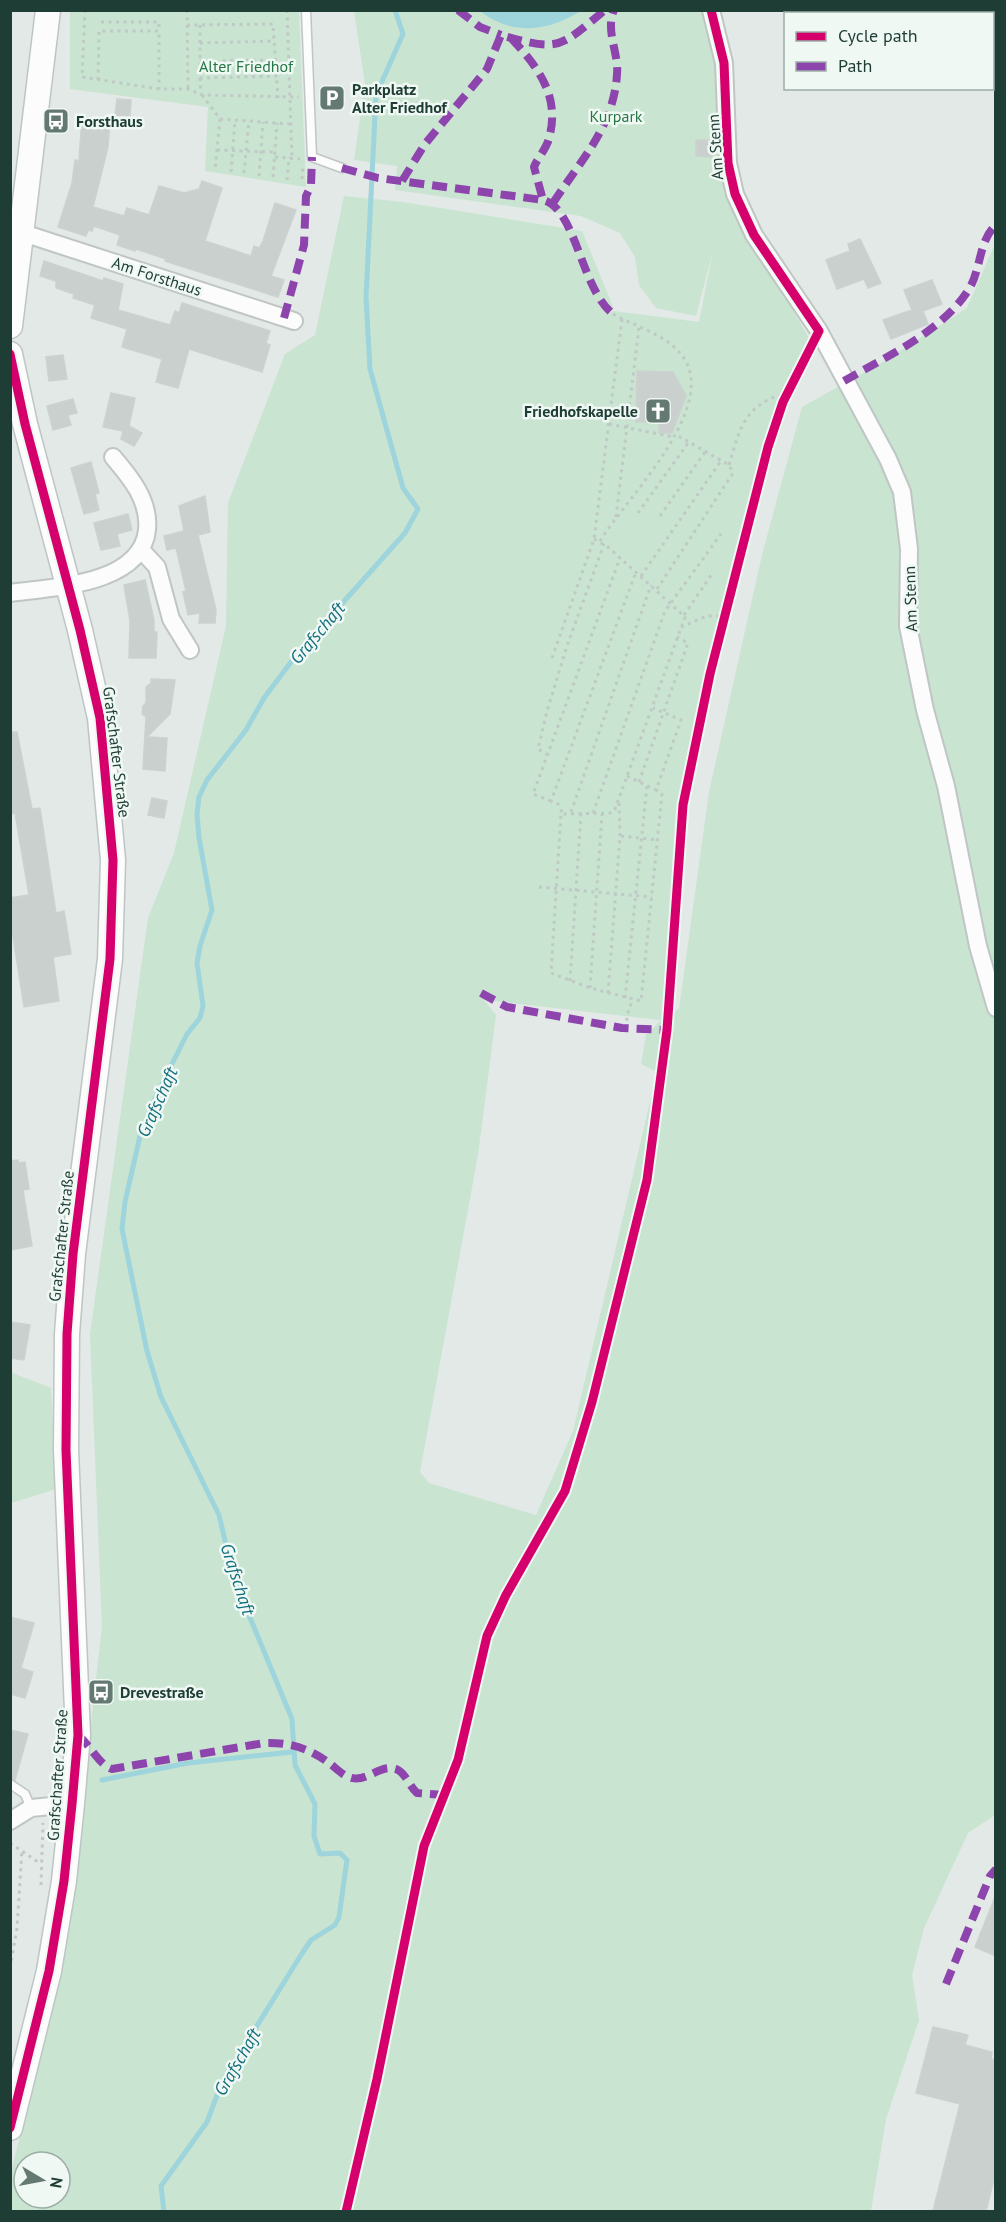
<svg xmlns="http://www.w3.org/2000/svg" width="1006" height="2222" font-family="'PT Sans',sans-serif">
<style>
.green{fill:#c9e4d1;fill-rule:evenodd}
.water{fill:#9ed4db}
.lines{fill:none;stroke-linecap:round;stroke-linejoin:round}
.stream{stroke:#9ed4db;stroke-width:5}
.building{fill:#c9d0cd;stroke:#cbd2cf;stroke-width:1.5}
.lane-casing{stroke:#bfc6c3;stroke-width:11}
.street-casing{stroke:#bfc6c3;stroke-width:20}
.secondary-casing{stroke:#bdc6c3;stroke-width:27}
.path{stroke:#bfc9c5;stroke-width:3;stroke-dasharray:3 4.5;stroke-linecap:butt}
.lane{stroke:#fbfcfb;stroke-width:8}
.street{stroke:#fbfcfb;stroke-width:16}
.secondary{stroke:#fbfcfb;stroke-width:24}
.quiet{stroke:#8e44ad;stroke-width:8;stroke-dasharray:15 8;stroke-linecap:butt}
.cycleway-casing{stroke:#f0f8f4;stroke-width:13}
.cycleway{stroke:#d6006c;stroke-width:9}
.labels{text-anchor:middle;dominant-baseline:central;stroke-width:5;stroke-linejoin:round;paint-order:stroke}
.park-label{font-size:16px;fill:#257844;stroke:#f0f8f4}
.poi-label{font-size:16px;font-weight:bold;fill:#1e3d34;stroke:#f0f8f4;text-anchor:start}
.street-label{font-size:16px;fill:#1e3d34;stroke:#f0f8f4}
.water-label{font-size:18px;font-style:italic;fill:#136e7e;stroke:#f0f8f4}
</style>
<rect width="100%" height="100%" fill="#e2e9e6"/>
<path class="green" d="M 70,11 L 299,11 L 306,187 L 205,171 L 208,107 L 70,89 Z
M 354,11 L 705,11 L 720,77 L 743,223 L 809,338 L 782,394 L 763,449 L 731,569 L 696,721 L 683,791 L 672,875 L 662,1019 L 679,1009 L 709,792 L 762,555 L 802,407 L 883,362 L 967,308 L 995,244 L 995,1815 L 968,1833 L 924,1928 L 912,1975 L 919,2020 L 886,2119 L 871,2211 L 11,2212 L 11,2172 L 63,1965 L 102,1627 L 90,1334 L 148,918 L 174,853 L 226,626 L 228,503 L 285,354 L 315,335 L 344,196 L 403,202 L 582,231 L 614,309 L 605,314 L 614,311 L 699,322 L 713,251 L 696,316 L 656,308 L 639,285 L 635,257 L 620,233 L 581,216 L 395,190 L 397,166 L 354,160 L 365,84 ZM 484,1000 L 661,1020 L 646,1035 L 641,1064 L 657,1072 L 573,1431 L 536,1515 L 429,1483 L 420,1472 L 478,1155 L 496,1015 ZM 24,2162 L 60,2162 L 60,2198 L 24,2198 Z
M 10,1372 L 51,1388 L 56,1489 L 11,1503 Z"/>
<path class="water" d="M 480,11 L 581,11 C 547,31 514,37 480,11 Z"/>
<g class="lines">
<path class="stream" d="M 102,1780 L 188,1763 L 292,1752
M 164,2212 L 161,2186 L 207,2122 L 222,2082 L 301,1955 L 311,1940 L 335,1925 L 339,1917 L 347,1860 L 340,1853 L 320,1854 L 314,1836 L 315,1804 L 295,1765 L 292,1719 L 234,1579 L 219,1515 L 161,1397 L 147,1351 L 122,1229 L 125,1202 L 140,1136 L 157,1094 L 187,1034 L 200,1018 L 203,1006 L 197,963 L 200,946 L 212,910 L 199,838 L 197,814 L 199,797 L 207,780 L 246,730 L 264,698 L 297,654 L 405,533 L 418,509 L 403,488 L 370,369 L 366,297 L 376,95 L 403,34 L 395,10"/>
</g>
<path class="building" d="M 117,99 L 131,100 L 130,116 L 115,115 Z
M 82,117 L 110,119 L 108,147 L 93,207 L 124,216 L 127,208 L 149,215 L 159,186 L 184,193 L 199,189 L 202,181 L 222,188 L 205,241 L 251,256 L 254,246 L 259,248 L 263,241 L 275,203 L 296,210 L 271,276 L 284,280 L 278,297 L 165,261 L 166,259 L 136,249 L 135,251 L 117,245 L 120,235 L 94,226 L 92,231 L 88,230 L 86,236 L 58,227 L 72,183 L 75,160 L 79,161 Z
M 696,140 L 712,140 L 711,157 L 696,156 Z
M 860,239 L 881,283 L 868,288 L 864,279 L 837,289 L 826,260 L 850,251 L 848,244 Z
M 44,261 L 103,281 L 104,278 L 123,284 L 118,310 L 170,325 L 175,311 L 179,313 L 182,303 L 270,331 L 266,343 L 270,345 L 262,372 L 189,349 L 178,388 L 156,382 L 162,359 L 122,347 L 127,329 L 91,318 L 95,305 L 73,298 L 74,294 L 56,288 L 56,281 L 40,276 Z
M 932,280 L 942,304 L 923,311 L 928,324 L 891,339 L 883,320 L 912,310 L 904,290 Z
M 63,355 L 67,379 L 49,381 L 46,357 Z
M 637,371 L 673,372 L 686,396 L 672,433 L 659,433 L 659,422 L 636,422 Z
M 111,393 L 135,398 L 129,426 L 142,433 L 134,446 L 121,439 L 123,431 L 103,427 Z
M 73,399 L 77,413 L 68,415 L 71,425 L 53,430 L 47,406 Z
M 91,462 L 99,493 L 95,494 L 99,510 L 84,514 L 71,468 Z
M 205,496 L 210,532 L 198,535 L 216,610 L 215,623 L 199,623 L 200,613 L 188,615 L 183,592 L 186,591 L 176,548 L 167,550 L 164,536 L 184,531 L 179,506 Z
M 128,514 L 132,530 L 117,534 L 120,546 L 101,550 L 94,523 Z
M 145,580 L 154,620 L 154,632 L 157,632 L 156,658 L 129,658 L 130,620 L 124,585 Z
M 151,679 L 175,680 L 170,714 L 147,737 L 167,738 L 165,771 L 143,769 L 146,717 L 142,714 L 143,706 L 146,703 L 146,687 L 151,683 Z
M 10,732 L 17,732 L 32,809 L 40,808 L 56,913 L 64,911 L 71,954 L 53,957 L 59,1001 L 24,1007 L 10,918 L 10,898 L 29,895 L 15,813 L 10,814 Z
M 152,798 L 167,801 L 164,818 L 148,815 Z
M 18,1160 L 19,1163 L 25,1162 L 29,1189 L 23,1190 L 32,1246 L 10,1250 L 10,1161 Z
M 10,1322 L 30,1325 L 24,1360 L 10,1358 Z
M 10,1617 L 34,1623 L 21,1668 L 33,1672 L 25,1698 L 10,1694 Z
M 10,1730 L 28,1734 L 15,1780 L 10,1778 Z
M 995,1897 L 996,1898 L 996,1956 L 975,1947 Z
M 933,2027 L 968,2035 L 965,2045 L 992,2052 L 991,2059 L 996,2060 L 996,2171 L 986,2211 L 933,2211 L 960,2104 L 916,2093 Z"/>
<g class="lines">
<defs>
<path id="lane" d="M 306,10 L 312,157 L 342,168
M 10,1784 L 25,1794 L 31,1808"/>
<path id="street" d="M 711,10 L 724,63 L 728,163 L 735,194 L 754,235 L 819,331 L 888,459 L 902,492 L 909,549 L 908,626 L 925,710 L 946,786 L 978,946 L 996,1008
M 20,232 L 294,321
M 142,551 L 157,567 L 171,619 L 190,650
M 10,593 C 53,587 141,585 147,530 C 150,501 131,478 113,457
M 10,1821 L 31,1808 L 72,1804"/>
<path id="secondary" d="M 10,326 L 48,10
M 10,354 L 25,424 L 80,630 L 100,718 L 113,860 L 110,959 L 73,1254 L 67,1334 L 66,1450 L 78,1735 L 72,1804 L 64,1881 L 49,1971 L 10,2128"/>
</defs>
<use href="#lane" class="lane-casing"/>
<use href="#street" class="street-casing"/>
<use href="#secondary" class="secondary-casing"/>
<path class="path" d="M 85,10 L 82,77 L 159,89 L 188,89 L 202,95 L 299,97
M 187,10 L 188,89
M 287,10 L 292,157
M 101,22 L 159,22 L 159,31
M 187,25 L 273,24 L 278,98
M 200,25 L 200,78 L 277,76
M 200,43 L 275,41
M 200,61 L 276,60
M 200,78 L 201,94
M 98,80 L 99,31 L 159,31 L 159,89
M 202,95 L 220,119 L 215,169
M 320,95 L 334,93
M 220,119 L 291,124
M 217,150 L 275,152
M 275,157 L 300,159
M 231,172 L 235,120
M 244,173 L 249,121
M 259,176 L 263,122
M 273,177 L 277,123
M 302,179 L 303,166
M 287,180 L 289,157
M 609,424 L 674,437
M 729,465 C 740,427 745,404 787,393
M 638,513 L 688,443
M 660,516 L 705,452
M 616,517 L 639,327
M 594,539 L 608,547 L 685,617 L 615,809 L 612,813 L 561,814 L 551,973 L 590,988 L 641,1001 L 662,794 L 656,790
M 600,541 C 627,497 724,403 680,353 C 664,334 634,326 613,314
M 641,576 L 721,461
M 657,589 L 733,473 L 729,465 L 675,434
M 684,615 L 712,574
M 681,627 L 707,616 L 724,616
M 552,658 L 594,539 L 622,319
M 548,755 L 538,749 L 547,711 L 567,646 L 604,544
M 627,776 L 656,790 L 681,720 L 653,708
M 639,782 L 688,643 L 677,637
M 551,801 L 533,794 L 620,558
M 562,812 L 558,804 L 551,801 L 636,572
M 571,812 L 651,585
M 593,813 L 665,611 L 721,534
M 621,836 L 658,840
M 539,887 L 652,897
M 570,981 L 581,813
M 590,988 L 602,814
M 608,993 L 620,836 L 619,801
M 625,998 L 647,786
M 625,1028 L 629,1008 L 633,1000
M 10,1843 L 41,1864
M 41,1885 L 43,1823
M 10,1968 L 17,1928 L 22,1850"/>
<use href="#lane" class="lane"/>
<use href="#street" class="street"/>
<use href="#secondary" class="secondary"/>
<path class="quiet" d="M 458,10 L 480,27 L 501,35
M 511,38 C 537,66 561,96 549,138 C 547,148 538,157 534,167 L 543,200
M 342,168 L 378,178 L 543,200 C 576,208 581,289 613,314
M 402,181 L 425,144 L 487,69 L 501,35 C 560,52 559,48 605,10
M 553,203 C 580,161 614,127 617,74 C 619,53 605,31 614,10
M 284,318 L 304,245 L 306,196 L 311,186 L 312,157
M 844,381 C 887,356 942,332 969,289 C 981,270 979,239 996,225
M 481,993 L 507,1007 L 622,1028 L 667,1030
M 78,1735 C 90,1745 99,1765 112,1769 L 264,1743 C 288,1742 309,1748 329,1763 C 336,1768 343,1776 352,1778 C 367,1782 380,1764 396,1769 C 406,1773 409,1786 417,1793 L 444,1795
M 946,1984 L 990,1876 L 996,1869"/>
<defs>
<path id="cycleway" d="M 10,354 L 25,424 L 80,630 L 100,718 L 113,860 L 110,959 L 73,1254 L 67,1334 L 66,1450 L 78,1735 L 72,1804 L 64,1881 L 49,1971 L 10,2128
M 346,2212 L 377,2079 L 424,1846 L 458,1760 L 487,1636 L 506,1595 L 565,1491 L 592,1402 L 647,1180 L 667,1030 L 683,805 L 710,674 L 768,447 L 783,402 L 819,331 L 754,235 L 735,194 L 728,163 L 724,63 L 711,10"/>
</defs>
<use href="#cycleway" class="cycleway-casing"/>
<use href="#cycleway" class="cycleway"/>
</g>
<defs>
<symbol id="parking-square" viewBox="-11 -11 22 22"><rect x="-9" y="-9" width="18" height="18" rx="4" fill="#637972" stroke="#f0f8f4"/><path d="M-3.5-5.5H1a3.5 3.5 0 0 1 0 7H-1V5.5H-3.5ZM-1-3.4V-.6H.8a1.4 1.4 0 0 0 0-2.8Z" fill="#fff"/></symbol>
<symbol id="bus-square" viewBox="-11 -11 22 22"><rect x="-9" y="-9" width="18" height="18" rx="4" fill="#637972" stroke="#f0f8f4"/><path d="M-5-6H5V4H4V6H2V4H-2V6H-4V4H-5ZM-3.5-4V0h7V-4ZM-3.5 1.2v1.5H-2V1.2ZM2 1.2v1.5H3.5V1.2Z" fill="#fff"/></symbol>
<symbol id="church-square" viewBox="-11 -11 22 22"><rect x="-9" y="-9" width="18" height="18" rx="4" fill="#637972" stroke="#f0f8f4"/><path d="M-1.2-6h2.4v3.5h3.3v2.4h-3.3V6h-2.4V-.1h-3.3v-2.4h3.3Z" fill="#fff"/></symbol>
</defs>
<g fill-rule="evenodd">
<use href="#parking-square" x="317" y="83" width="30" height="30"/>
<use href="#bus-square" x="41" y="106" width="30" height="30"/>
<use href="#church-square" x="643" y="396" width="30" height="30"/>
<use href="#bus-square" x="86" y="1677" width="30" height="30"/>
</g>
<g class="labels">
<g class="park-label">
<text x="246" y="66">Alter Friedhof</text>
<text x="616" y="116">Kurpark</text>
</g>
<g class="poi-label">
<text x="352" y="89">Parkplatz<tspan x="352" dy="18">Alter Friedhof</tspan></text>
<text x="76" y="121">Forsthaus</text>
<text x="638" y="411" text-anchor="end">Friedhofskapelle</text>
<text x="120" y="1692">Drevestraße</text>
</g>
<g class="street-label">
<text transform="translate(715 147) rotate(-94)">Am Stenn</text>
<text transform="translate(157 276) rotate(18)">Am Forsthaus</text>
<text transform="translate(910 599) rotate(-92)">Am Stenn</text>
<text transform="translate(117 752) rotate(83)">Grafschafter Straße</text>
<text transform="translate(61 1236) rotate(-84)">Grafschafter Straße</text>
<text transform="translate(57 1775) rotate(-86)">Grafschafter Straße</text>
</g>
<g class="water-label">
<text transform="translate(317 633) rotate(-50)">Grafschaft</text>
<text transform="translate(157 1102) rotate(-66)">Grafschaft</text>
<text transform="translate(238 1579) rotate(72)">Grafschaft</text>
<text transform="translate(237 2062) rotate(-60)">Grafschaft</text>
</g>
</g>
<rect width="1006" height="2222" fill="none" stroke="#1e3d34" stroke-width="24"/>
<rect x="784" y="12" width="210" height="78" fill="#f0f8f4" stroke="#9cada7" stroke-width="1.5"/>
<rect x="796" y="32" width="30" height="9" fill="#d6006c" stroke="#9cada7" stroke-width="1.5"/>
<text x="838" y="42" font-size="18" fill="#1e3d34">Cycle path</text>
<rect x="796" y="62" width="30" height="9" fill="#8e44ad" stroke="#9cada7" stroke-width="1.5"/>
<text x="838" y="72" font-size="18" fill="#1e3d34">Path</text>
<g transform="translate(42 2180) rotate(100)"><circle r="28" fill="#f0f8f4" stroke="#9cada7" stroke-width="1.5"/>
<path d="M0-4.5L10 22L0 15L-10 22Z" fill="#637972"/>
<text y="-9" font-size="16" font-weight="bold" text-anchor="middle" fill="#1e3d34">N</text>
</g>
</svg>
